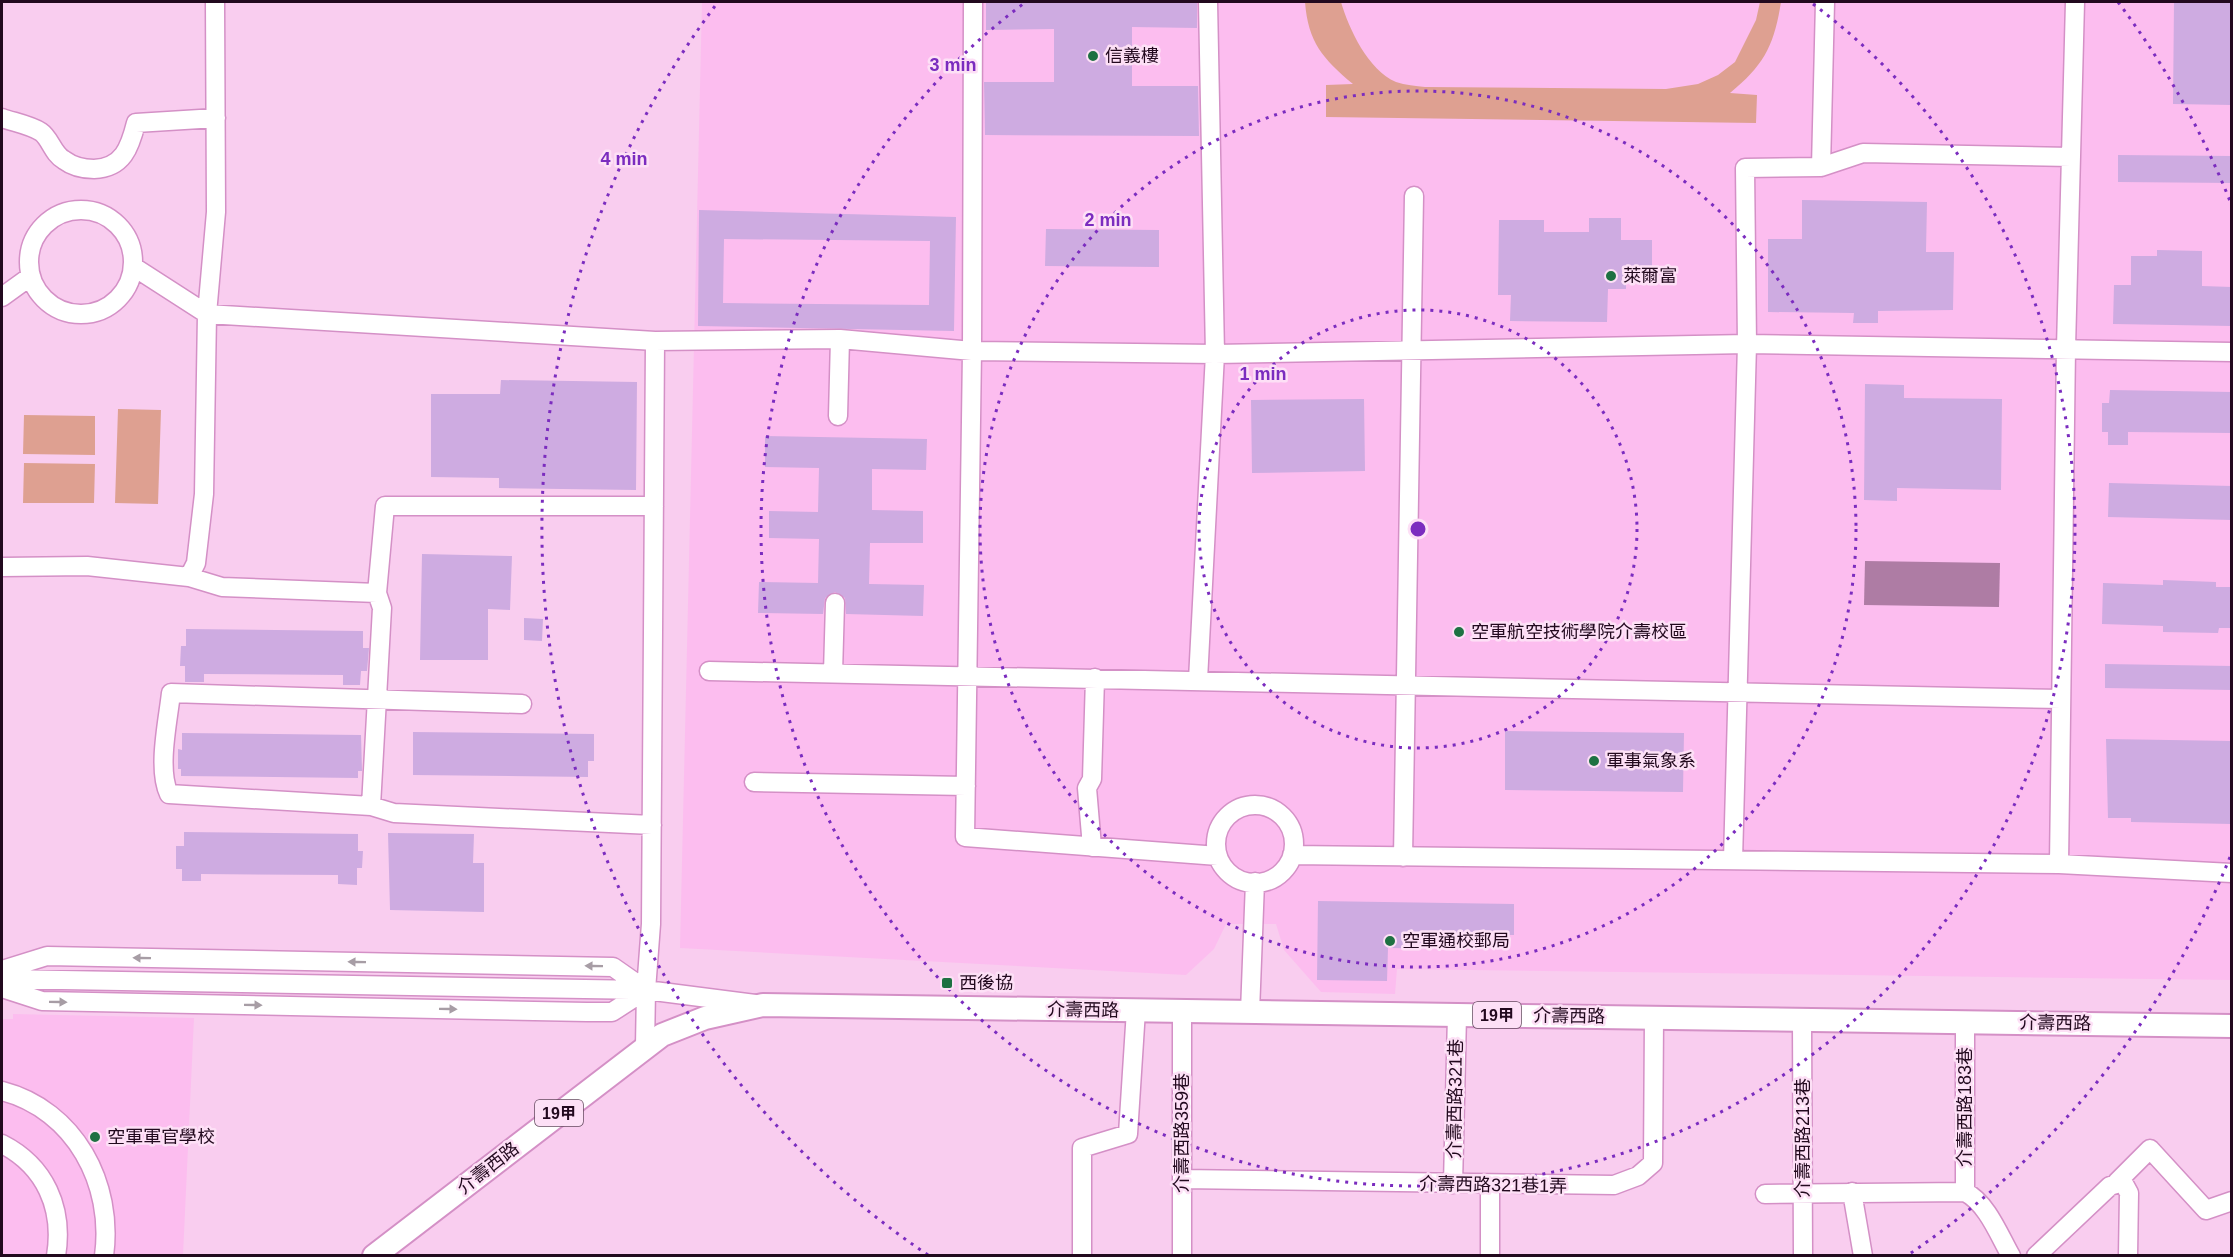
<svg xmlns="http://www.w3.org/2000/svg" width="2233" height="1257" font-family="Arial,'Noto Sans TC',sans-serif">
<style>
.built{fill:#fcbdef}
.green{fill:#dea091}
.water{fill:#ae7ca4}
.building{fill:#ceabe1;fill-rule:evenodd}
.lines{fill:none;stroke-linecap:round;stroke-linejoin:round}
.minor-casing{stroke:#d490c6;stroke-width:21}
.major-casing{stroke:#d490c6;stroke-width:26}
.minor{stroke:#fff;stroke-width:18}
.major{stroke:#fff;stroke-width:22}
.oneway{fill:#a79da5}
.ring{fill:none;stroke:#7b2cbf;stroke-width:3;stroke-dasharray:3 6}
.poi-dot{fill:#1e7142;stroke:#fde0f6;stroke-width:2}
.labels{text-anchor:middle;dominant-baseline:central;stroke-width:5;stroke-linejoin:round;paint-order:stroke}
.shield{fill:#fde0f6;stroke:#644a5f;stroke-width:1.5}
.shield-label{font-size:16px;font-weight:bold;fill:#22091e}
.poi-label{font-size:18px;fill:#22091e;stroke:#fde0f6;text-anchor:start}
.street-label{font-size:18px;fill:#22091e;stroke:#fde0f6}
.centre{fill:#7b2cbf;stroke:#fde0f6;stroke-width:3}
.ring-label{font-size:18px;text-anchor:middle;font-weight:bold;fill:#7b2cbf;stroke:#fde0f6;stroke-width:5;stroke-linejoin:round;paint-order:stroke}
</style>
<rect width="100%" height="100%" fill="#f9cdef"/>
<path class="built" d="M 702,2 L 2231,2 L 2231,980 L 1397,969 L 1395,994 L 1321,992 L 1284,950 L 1276,924 L 1226,924 L 1214,949 L 1186,975 L 680,948 Z
M 13,1014 L 194,1018 L 183,1255 L 2,1255 L 2,1019 L 13,1019 Z"/>
<path class="green" d="M 1305,2 L 1341,2 C 1349,29 1368,70 1396,82 C 1405,85 1416,86 1425,87 L 1666,89 L 1698,84 L 1718,75 L 1735,62 L 1756,20 L 1760,2 L 1781,2 C 1774,46 1764,65 1730,93 L 1757,95 L 1756,123 L 1326,117 L 1326,85 L 1353,84 C 1323,59 1308,42 1305,2 Z
M 118,409 L 161,410 L 158,504 L 115,503 Z
M 24,415 L 95,416 L 95,455 L 23,454 Z
M 24,463 L 95,464 L 94,503 L 23,503 Z"/>
<path class="water" d="M 1865,561 L 2000,563 L 1999,607 L 1864,605 Z"/>
<path class="building" d="M 986,2 L 1197,2 L 1197,28 L 1132,27 L 1132,86 L 1198,86 L 1199,136 L 985,135 L 984,82 L 1054,82 L 1054,29 L 986,30 Z
M 2174,2 L 2232,2 L 2232,105 L 2173,104 Z
M 2118,155 L 2232,156 L 2232,183 L 2118,182 Z
M 1802,200 L 1927,202 L 1926,252 L 1954,252 L 1953,310 L 1878,311 L 1878,323 L 1853,323 L 1854,313 L 1768,312 L 1768,239 L 1802,239 Z
M 699,210 L 956,217 L 954,331 L 698,326 ZM 724,239 L 930,241 L 929,305 L 723,303 Z
M 1589,218 L 1621,218 L 1621,240 L 1652,240 L 1652,267 L 1626,266 L 1626,289 L 1608,289 L 1607,322 L 1510,321 L 1511,295 L 1498,295 L 1499,220 L 1544,220 L 1544,232 L 1589,232 Z
M 1046,229 L 1159,230 L 1159,267 L 1045,266 Z
M 2157,250 L 2202,251 L 2202,286 L 2232,287 L 2232,326 L 2113,324 L 2114,285 L 2131,285 L 2131,256 L 2157,256 Z
M 501,380 L 637,382 L 636,490 L 499,488 L 499,478 L 431,477 L 431,394 L 500,394 Z
M 1865,384 L 1904,385 L 1904,398 L 2002,399 L 2001,490 L 1897,488 L 1897,501 L 1864,500 Z
M 2110,390 L 2232,392 L 2232,433 L 2128,432 L 2128,445 L 2108,445 L 2108,432 L 2102,432 L 2102,403 L 2109,403 Z
M 1364,399 L 1365,471 L 1252,473 L 1251,400 Z
M 765,436 L 927,439 L 926,470 L 872,469 L 872,510 L 923,511 L 923,543 L 870,543 L 869,584 L 924,585 L 923,616 L 846,614 L 845,598 L 835,592 L 825,598 L 823,614 L 758,613 L 759,582 L 818,583 L 819,539 L 769,538 L 769,511 L 818,512 L 819,468 L 765,467 Z
M 2109,483 L 2232,486 L 2232,520 L 2108,517 Z
M 422,554 L 512,556 L 510,610 L 488,609 L 488,660 L 420,660 Z
M 2163,580 L 2216,582 L 2216,587 L 2232,587 L 2232,628 L 2219,628 L 2218,633 L 2163,632 L 2163,626 L 2102,624 L 2103,583 L 2163,585 Z
M 524,618 L 543,619 L 542,641 L 524,640 Z
M 186,629 L 363,631 L 363,648 L 369,648 L 367,671 L 361,671 L 360,685 L 343,685 L 343,675 L 204,674 L 204,682 L 185,682 L 185,666 L 180,666 L 181,646 L 186,646 Z
M 2105,664 L 2232,666 L 2232,690 L 2105,688 Z
M 1505,731 L 1684,733 L 1683,792 L 1505,790 Z
M 413,732 L 594,734 L 594,761 L 588,761 L 588,777 L 413,775 Z
M 182,733 L 361,735 L 362,771 L 358,771 L 358,778 L 181,776 L 181,769 L 178,769 L 178,749 L 182,750 Z
M 2106,739 L 2232,741 L 2232,824 L 2131,822 L 2131,818 L 2108,818 Z
M 184,832 L 358,834 L 358,851 L 363,851 L 362,868 L 357,868 L 357,885 L 338,884 L 338,875 L 201,874 L 201,881 L 182,881 L 182,869 L 176,869 L 176,846 L 184,846 Z
M 388,833 L 474,834 L 473,863 L 484,863 L 484,912 L 390,910 Z
M 1318,901 L 1514,904 L 1514,935 L 1463,935 L 1463,949 L 1388,948 L 1387,981 L 1317,980 Z"/>
<g class="lines">
<defs>
<path id="minor" d="M 973,2 L 972,351 L 965,837 L 1218,856
M 2,118 C 13,122 30,125 41,132 C 50,138 53,154 64,160 C 72,166 84,169 94,169 C 123,168 130,147 136,123 L 216,118
M 1821,167 L 1825,2
M29 262a52 52 0 1 1 104 0a52 52 0 1 1-104 0Z
M 134,267 L 207,314 L 655,341 L 651,924 L 646,990 L 645,1046
M 2,297 L 31,276
M 655,341 L 840,339 L 972,351 L 1215,354 L 1747,344 L 2232,352
M 838,416 L 840,339
M 2,567 L 87,566 L 189,577 L 222,587 L 377,593
M 189,577 L 196,563 L 204,494 L 207,314 L 216,212 L 215,2
M 709,671 L 2061,699
M 833,673 L 835,603
M 1198,680 L 1215,354 L 1208,2
M 522,704 L 171,693 C 168,721 157,769 169,794 L 371,806 L 394,813 L 652,825
M 754,782 L 966,786
M1216 844a39 39 0 1 1 78 0a39 39 0 1 1-78 0Z
M 371,806 L 382,608 L 377,593 L 385,506 L 654,506
M 1092,847 L 1087,788 L 1092,779 L 1095,678
M 1292,855 L 2059,864 L 2232,873
M 1403,857 L 1414,196
M 1733,860 L 1747,344 L 1745,168 L 1821,167 L 1863,153 L 2071,157
M 2059,864 L 2066,348 L 2075,2
M 2,970 L 47,956 L 613,967 L 646,990
M 2,979 L 646,990 L 755,1004
M 2,988 L 42,1001 L 587,1012 L 612,1012 L 646,990
M 1182,1011 L 1182,1256
M 1250,1012 L 1255,882
M 1802,1020 L 1803,1256
M 1965,1022 L 1965,1192
M 2,1091 C 75,1110 114,1184 104,1256
M 2,1144 C 45,1166 64,1208 56,1256
M 1182,1179 L 1614,1185 L 1638,1176 L 1653,1163 L 1654,1018
M 2117,1182 L 2150,1149 L 2206,1210 L 2232,1201
M 1453,1184 L 1457,1015
M 1490,1185 L 1490,1256
M 1852,1192 L 1863,1256
M 1765,1194 L 1965,1192 C 1987,1203 1999,1235 2011,1256
M 1082,1256 L 1082,1148 L 1128,1134 L 1136,1010
M 2036,1256 L 2110,1186 L 2123,1182 L 2129,1193 L 2128,1256"/>
<path id="major" d="M 374,1256 L 662,1035 L 705,1018 L 763,1005 L 2232,1026"/>
</defs>
<use href="#minor" class="minor-casing"/>
<use href="#major" class="major-casing"/>
<use href="#minor" class="minor"/>
<use href="#major" class="major"/>
</g>
<defs><path id="oneway-solid" d="M-6-.8H1V-3.2L6.5 0L1 3.2V.8H-6Z" transform="scale(1.5)"/></defs>
<g class="oneway">
<use href="#oneway-solid" transform="translate(142 958) rotate(-179)"/>
<use href="#oneway-solid" transform="translate(357 962) rotate(-179)"/>
<use href="#oneway-solid" transform="translate(594 966) rotate(-179)"/>
<use href="#oneway-solid" transform="translate(58 1002) rotate(1)"/>
<use href="#oneway-solid" transform="translate(253 1005) rotate(1)"/>
<use href="#oneway-solid" transform="translate(448 1009) rotate(1)"/>
</g>
<g class="ring">
<circle cx="1418" cy="529" r="219"/>
<circle cx="1418" cy="529" r="438"/>
<path d="M1813 4A657 657 0 1 1 1023 4"/>
<path d="M2230 857A876 876 0 0 1 1908 1255M928 1255A876 876 0 0 1 718 2M2118 2A876 876 0 0 1 2230 201"/>
</g>
<g class="poi-dot">
<circle cx="1093" cy="56" r="6"/>
<circle cx="1611" cy="276" r="6"/>
<circle cx="1459" cy="632" r="6"/>
<circle cx="1594" cy="761" r="6"/>
<circle cx="1390" cy="941" r="6"/>
<rect x="941" y="977" width="12" height="12" rx="3"/>
<circle cx="95" cy="1137" r="6"/>
</g>
<g class="labels">
<g class="shield">
<rect x="1473" y="1002" width="48" height="26" rx="4.5"/>
<rect x="535" y="1100" width="48" height="26" rx="4.5"/>
</g>
<g class="shield-label">
<text x="1497" y="1015">19甲</text>
<text x="559" y="1113">19甲</text>
</g>
<g class="poi-label">
<text x="1105" y="56">信義樓</text>
<text x="1623" y="276">萊爾富</text>
<text x="1471" y="632">空軍航空技術學院介壽校區</text>
<text x="1606" y="761">軍事氣象系</text>
<text x="1402" y="941">空軍通校郵局</text>
<text x="959" y="983">西後協</text>
<text x="107" y="1137">空軍軍官學校</text>
</g>
<g class="street-label">
<text transform="translate(1083 1010) rotate(1)">介壽西路</text>
<text transform="translate(1569 1016) rotate(1)">介壽西路</text>
<text transform="translate(2055 1023) rotate(1)">介壽西路</text>
<text transform="translate(1455 1099) rotate(-89)">介壽西路321巷</text>
<text transform="translate(1965 1107) rotate(-90)">介壽西路183巷</text>
<text transform="translate(1182 1133) rotate(-90)">介壽西路359巷</text>
<text transform="translate(1803 1138) rotate(-90)">介壽西路213巷</text>
<text transform="translate(488 1168) rotate(-38)">介壽西路</text>
<text transform="translate(1493 1185) rotate(1)">介壽西路321巷1弄</text>
</g>
</g>
<circle cx="1418" cy="529" r="9" class="centre"/>
<g class="ring-label">
<text x="953" y="71">3 min</text>
<text x="624" y="165">4 min</text>
<text x="1108" y="226">2 min</text>
<text x="1263" y="380">1 min</text>
</g>
<rect width="2233" height="1257" fill="none" stroke="#22091e" stroke-width="6"/>
</svg>
